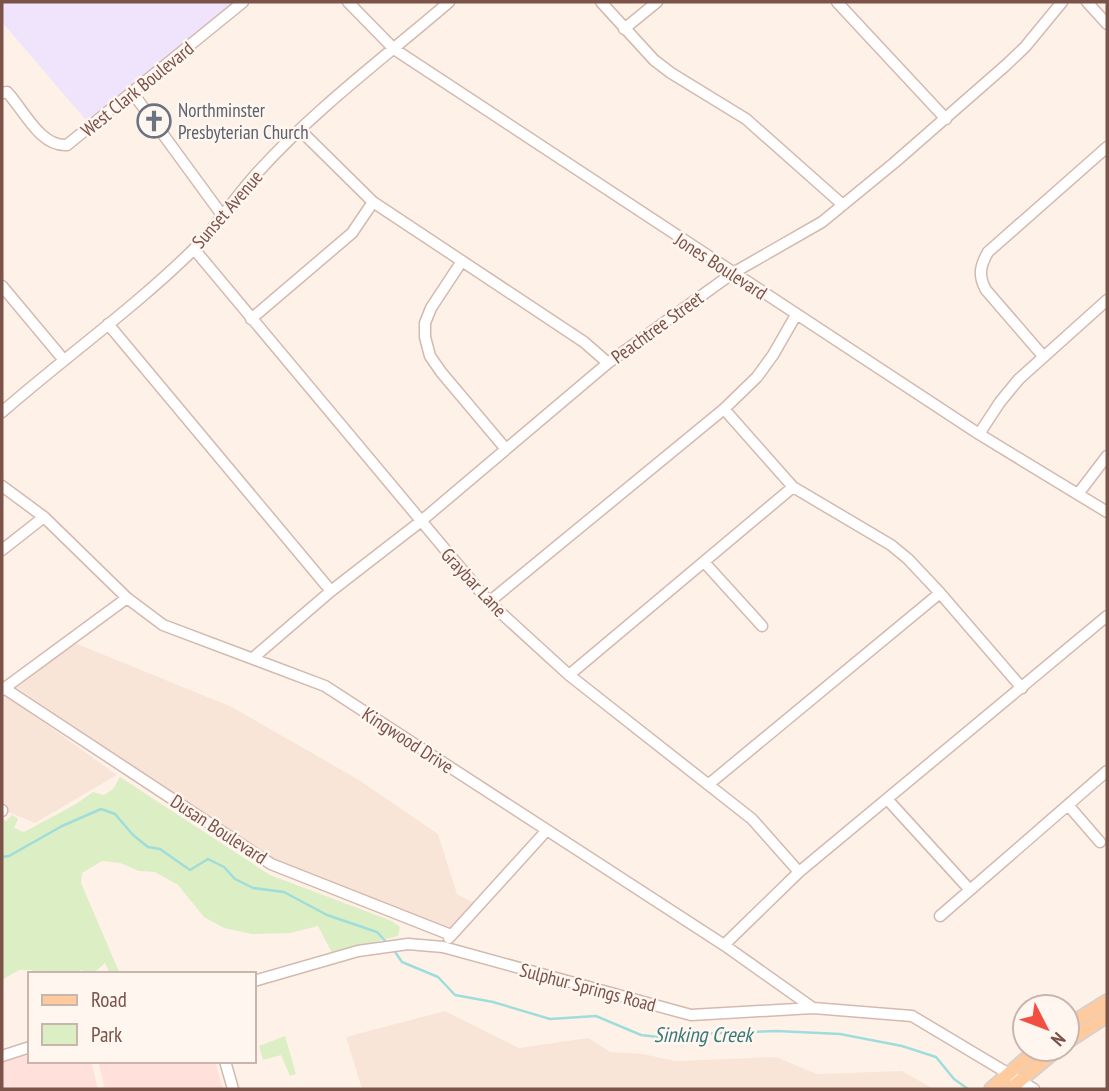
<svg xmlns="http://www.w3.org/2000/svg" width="1109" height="1091" font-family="'PT Sans Narrow',sans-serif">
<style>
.residential{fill:#f8e5d8}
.commercial{fill:#ffe0db}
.education{fill:#efe4fb}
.green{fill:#dceec4}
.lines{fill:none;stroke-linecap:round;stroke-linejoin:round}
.stream{stroke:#9fdddc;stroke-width:2.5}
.minor-casing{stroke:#d4b9af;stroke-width:13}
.major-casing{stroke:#dacfcc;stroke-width:16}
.minor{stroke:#fff;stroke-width:10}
.major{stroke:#ffcb9e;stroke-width:12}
.labels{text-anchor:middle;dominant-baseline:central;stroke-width:5;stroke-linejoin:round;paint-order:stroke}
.street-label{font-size:19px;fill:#7b5349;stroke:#fff6f0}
.worship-label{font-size:19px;fill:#5b616d;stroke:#fff6f0;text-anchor:start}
.water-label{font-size:21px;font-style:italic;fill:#387979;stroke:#fff6f0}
</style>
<rect width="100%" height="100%" fill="#fef2e8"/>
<path class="residential" d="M 75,643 L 232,707 L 359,780 L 438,834 L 457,894 L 474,903 L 450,930 L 273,861 L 17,688 Z
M 2,697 L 10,698 L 117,775 L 35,823 L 8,812 L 2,802 Z
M 445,1011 L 519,1048 L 588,1038 L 611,1052 L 643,1054 L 675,1061 L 776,1057 L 817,1074 L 902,1071 L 934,1089 L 362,1089 L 346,1037 Z"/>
<path class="commercial" d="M 30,1054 L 30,1061 L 91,1061 L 98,1089 L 2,1089 L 2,1063 Z
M 98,1061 L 215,1061 L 223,1089 L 105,1089 Z"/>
<path class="education" d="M 2,2 L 243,2 L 91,126 L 2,22 Z"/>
<path class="green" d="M 120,777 L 270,875 L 392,921 L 400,927 L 398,936 L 332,953 L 318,926 L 290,933 L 252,934 L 224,928 L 204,917 L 178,885 L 155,872 L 139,871 L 120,863 L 102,861 L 82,873 L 81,883 L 120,974 L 110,974 L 105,963 L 94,973 L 80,970 L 80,974 L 34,974 L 32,970 L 19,970 L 2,980 L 2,819 L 6,821 L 12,815 L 18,819 L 14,828 L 24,832 L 76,804 L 93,792 L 104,795 L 113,789 Z
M 285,1036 L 296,1074 L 290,1076 L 281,1055 L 263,1060 L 259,1046 Z"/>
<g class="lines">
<path class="stream" d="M 2,857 L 9,856 L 62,826 L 101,809 L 115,814 L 133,835 L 148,847 L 160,849 L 190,870 L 208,859 L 224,867 L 235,879 L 253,888 L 284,892 L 327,915 L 377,932 L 388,944
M 393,949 L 402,962 L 438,977 L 455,995 L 493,1002 L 550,1019 L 596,1016 L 641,1035 L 667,1038 L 694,1034 L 777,1031 L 840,1034 L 902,1046 L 936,1057 L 954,1079 L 968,1089"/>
<defs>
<path id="minor" d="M 348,2 L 394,49 L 979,434 L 1107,512
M 601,2 L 654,60 L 671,73 L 746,119 L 843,205
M 837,2 L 946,119
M 1087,2 L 1107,24
M 624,29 L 657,2
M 132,92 L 222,215
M 2,93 L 7,92 C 24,110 40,147 67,145 L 243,2
M 300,130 L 373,202 L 584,342 L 608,363
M 194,249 L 489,602 L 569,675 L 752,819 L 799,872
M 462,261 L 431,308 L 425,323 L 425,337 L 430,356 L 441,372 L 505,448
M 2,286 L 63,359
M 251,319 L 352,233 L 373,202
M 108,324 L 331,591
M 1043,356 L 986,290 C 978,276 980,266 988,252 L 1107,147
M 724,409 L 793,487 L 891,545 L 908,559 L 940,593 L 1022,688
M 2,412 C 65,357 134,308 193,250 C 217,226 235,197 258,172 C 315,109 385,57 449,2
M 979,434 L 1000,402 L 1019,379 L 1107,300
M 2,486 L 44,517 L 127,598 L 163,625 L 325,686 L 724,945 L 813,1008
M 1078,494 L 1107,456
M 2,550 L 44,517
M 704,562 L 762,626
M 489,602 L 724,409 L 757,377 L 773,355 L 796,315
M 253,658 L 331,591 L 420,522 L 608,363 L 733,273 L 822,222 L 894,163 L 1005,66 L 1025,47 L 1062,2
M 569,675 L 793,487
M 4,688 L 271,864 L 451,935
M 2,690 L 127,598
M 709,784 L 940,593
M 887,799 L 970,890
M 1068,805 L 1100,842
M 2,810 L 2,811
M 940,916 L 1107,771
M 449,938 L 547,830
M 724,945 L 799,872 L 1107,616
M 254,981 L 358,951 L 408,944 L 443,947 L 691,1015 L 813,1008 L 912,1016 L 1034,1089
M 2,1056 L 30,1047
M 225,1061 L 233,1089"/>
<path id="major" d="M 1067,1026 L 1107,1001
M 1067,1042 L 1107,1016
M 991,1089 L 1037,1049
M 1010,1089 L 1058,1049"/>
</defs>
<use href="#minor" class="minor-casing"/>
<use href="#major" class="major-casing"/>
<use href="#minor" class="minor"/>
<use href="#major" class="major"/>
</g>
<defs>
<symbol id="church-ring" viewBox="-11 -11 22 22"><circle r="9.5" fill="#fff6f0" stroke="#6b7280" stroke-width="1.5"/><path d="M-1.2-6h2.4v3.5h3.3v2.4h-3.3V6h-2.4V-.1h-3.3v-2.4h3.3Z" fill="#6b7280"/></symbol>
</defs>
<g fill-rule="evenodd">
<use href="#church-ring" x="135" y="102" width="38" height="38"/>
</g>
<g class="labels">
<g class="street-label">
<text transform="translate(137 89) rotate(-39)">West Clark Boulevard</text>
<text transform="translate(227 209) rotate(-49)">Sunset Avenue</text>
<text transform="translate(721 266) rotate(33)">Jones Boulevard</text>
<text transform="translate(657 327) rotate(-36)">Peachtree Street</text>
<text transform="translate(474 582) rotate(47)">Graybar Lane</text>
<text transform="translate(408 740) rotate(33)">Kingwood Drive</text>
<text transform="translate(219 829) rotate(33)">Dusan Boulevard</text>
<text transform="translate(588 987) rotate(15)">Sulphur Springs Road</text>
</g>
<g class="worship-label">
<text x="178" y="110">Northminster<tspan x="178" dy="22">Presbyterian Church</tspan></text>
</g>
<g class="water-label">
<text x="703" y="1034">Sinking Creek</text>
</g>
</g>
<rect width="1109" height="1091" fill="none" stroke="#7b5349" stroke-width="7"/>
<rect x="28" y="972" width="228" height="91" fill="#fff6f0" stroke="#cab5ad" stroke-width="2"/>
<rect x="42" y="995" width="35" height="10" fill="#ffcb9e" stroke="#cab5ad" stroke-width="2"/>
<text x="91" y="1007" font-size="21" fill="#7b5349">Road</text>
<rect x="42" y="1024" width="35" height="21" fill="#dceec4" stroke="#cab5ad" stroke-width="2"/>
<text x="91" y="1042" font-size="21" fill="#7b5349">Park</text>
<g transform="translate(1046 1028) rotate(132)"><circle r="33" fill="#fff6f0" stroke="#cab5ad" stroke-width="2"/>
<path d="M0-5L12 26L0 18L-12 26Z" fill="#f14f44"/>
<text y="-10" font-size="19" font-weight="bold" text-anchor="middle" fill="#7b5349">N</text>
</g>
</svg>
